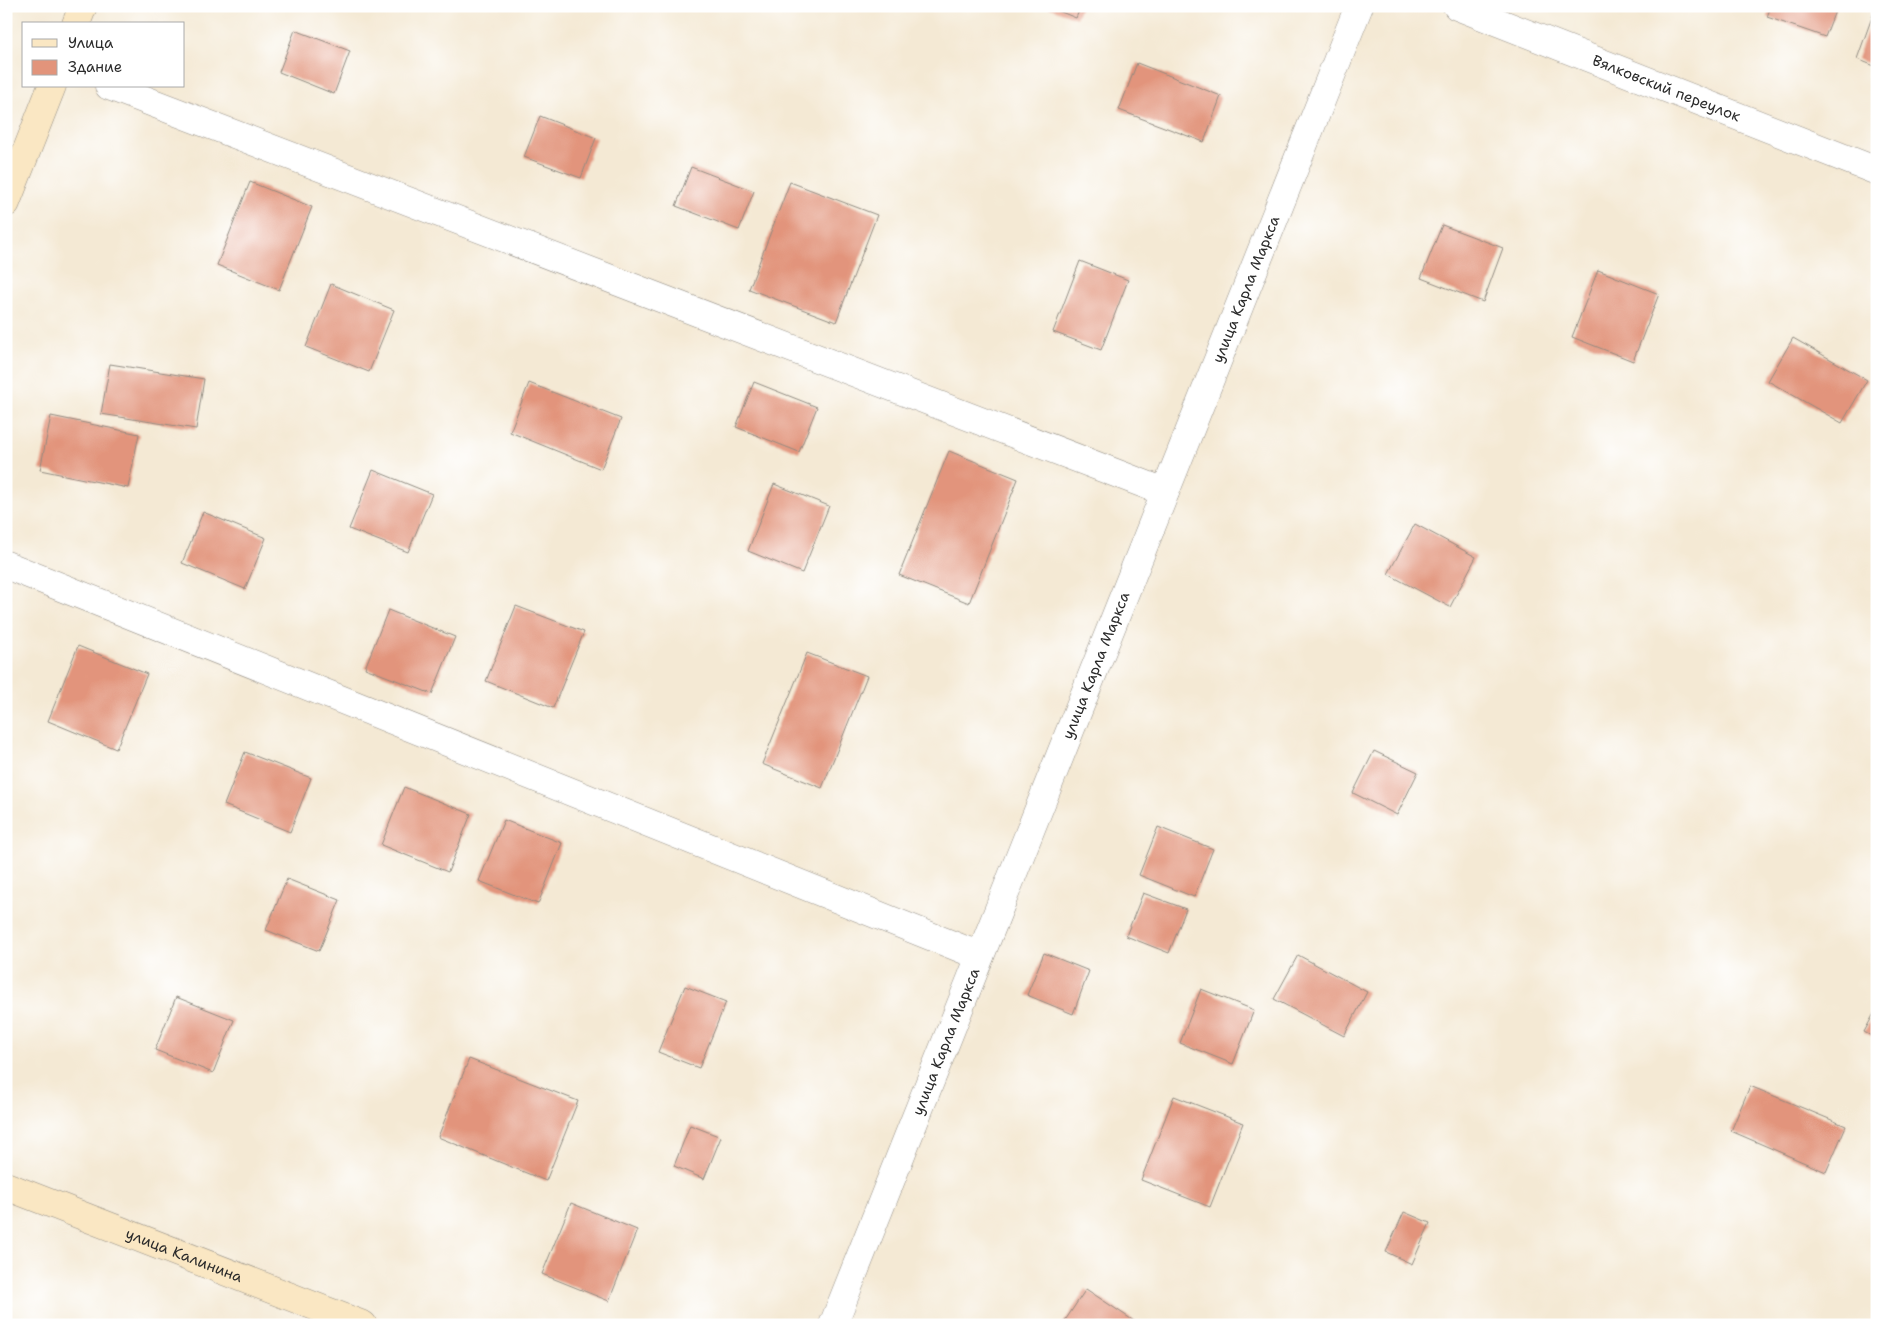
<svg xmlns="http://www.w3.org/2000/svg" width="1883" height="1331" font-family="'Shantell Sans',sans-serif">
<style>
.building{fill:#e2947b}
.lines{fill:none;stroke-linecap:round;stroke-linejoin:round}
.street-casing{stroke:#908a80;stroke-width:29}
.secondary-casing{stroke:#908a80;stroke-width:29}
.street{stroke:#fff;stroke-width:28}
.secondary{stroke:#fae7c3;stroke-width:28}
.labels{text-anchor:middle;dominant-baseline:central;stroke-width:4;stroke-linejoin:round;paint-order:stroke}
.street-label{font-size:15px;fill:#2b2b2b;stroke:#fff}
</style>
<rect width="100%" height="100%" fill="#fff"/>
<filter id="ink" filterUnits="userSpaceOnUse"><feTurbulence type="fractalNoise" baseFrequency=".02" numOctaves="2"/><feDisplacementMap in="SourceGraphic" scale="10" xChannelSelector="R" yChannelSelector="G"/><feConvolveMatrix kernelMatrix="1 2 1 2 8 2 1 2 1" color-interpolation-filters="sRGB"/></filter>
<filter id="wash" filterUnits="userSpaceOnUse"><feTurbulence type="fractalNoise" baseFrequency=".0096" numOctaves="4" result="noise"/><feDisplacementMap in="SourceGraphic" scale="20" xChannelSelector="R" yChannelSelector="G"/><feGaussianBlur stdDeviation="1.12" result="paint"/><feColorMatrix in="noise" values="0 0 0 0 0 0 0 0 0 0 0 0 0 0 0 0 0 1.4 0 .05"/><feComposite in="paint" operator="in"/></filter>
<g filter="url(#wash)">
<rect width="100%" height="100%" fill="#f4e9d4"/>
<g id="blocks">
<path class="building" d="M 1046,6 L 1081,6 L 1076,18 Z
M 1771,6 L 1837,6 L 1825,37 L 1767,17 Z
M 1876,6 L 1877,6 L 1877,67 L 1857,59 Z
M 295,30 L 350,51 L 334,94 L 279,72 Z
M 1137,63 L 1221,96 L 1204,142 L 1119,110 Z
M 540,116 L 596,138 L 581,178 L 524,157 Z
M 691,167 L 754,191 L 739,230 L 676,206 Z
M 250,182 L 312,207 L 279,290 L 217,265 Z
M 790,182 L 877,215 L 836,322 L 749,289 Z
M 1442,225 L 1503,248 L 1483,302 L 1421,278 Z
M 1080,261 L 1128,280 L 1101,350 L 1053,332 Z
M 1598,270 L 1659,294 L 1633,361 L 1572,337 Z
M 331,284 L 394,310 L 369,372 L 306,347 Z
M 1793,338 L 1867,380 L 1842,423 L 1768,381 Z
M 110,364 L 204,379 L 196,429 L 101,414 Z
M 754,382 L 817,407 L 799,452 L 736,427 Z
M 529,383 L 621,419 L 601,469 L 510,432 Z
M 51,416 L 139,434 L 128,488 L 40,470 Z
M 949,451 L 1018,479 L 969,603 L 899,575 Z
M 373,470 L 432,494 L 408,552 L 349,529 Z
M 774,484 L 829,506 L 802,573 L 748,551 Z
M 203,512 L 266,538 L 245,589 L 182,563 Z
M 1415,524 L 1476,557 L 1450,607 L 1388,574 Z
M 516,606 L 584,632 L 553,708 L 486,681 Z
M 388,610 L 455,637 L 432,694 L 365,668 Z
M 78,646 L 147,674 L 116,749 L 48,721 Z
M 807,653 L 867,676 L 822,788 L 762,764 Z
M 1374,751 L 1418,772 L 1397,815 L 1353,793 Z
M 245,752 L 311,778 L 290,832 L 224,805 Z
M 404,787 L 471,814 L 448,872 L 381,845 Z
M 504,820 L 562,843 L 538,904 L 479,881 Z
M 1158,827 L 1213,849 L 1194,897 L 1139,875 Z
M 287,879 L 340,900 L 319,951 L 266,930 Z
M 1143,893 L 1186,909 L 1169,953 L 1126,936 Z
M 1044,953 L 1089,971 L 1073,1014 L 1027,995 Z
M 1298,955 L 1367,992 L 1344,1036 L 1274,999 Z
M 685,986 L 726,1002 L 699,1068 L 658,1052 Z
M 1201,989 L 1254,1010 L 1233,1064 L 1180,1043 Z
M 176,997 L 234,1020 L 213,1073 L 155,1050 Z
M 1877,1008 L 1877,1039 L 1864,1032 Z
M 469,1059 L 578,1101 L 546,1181 L 438,1137 Z
M 1750,1086 L 1846,1126 L 1826,1172 L 1731,1131 Z
M 1174,1096 L 1243,1123 L 1210,1207 L 1141,1180 Z
M 690,1125 L 721,1137 L 704,1179 L 674,1166 Z
M 571,1203 L 637,1230 L 609,1301 L 542,1274 Z
M 1404,1212 L 1430,1223 L 1412,1264 L 1386,1252 Z
M 1086,1289 L 1140,1325 L 1062,1325 Z"/>
</g>
</g>
<g filter="url(#ink)">
<use href="#blocks" fill-opacity="0" stroke="#908a80" stroke-width="1"/>
<g class="lines">
<defs>
<g id="street">
<path id="s1" d="M 1457,6 L 1877,171"/>
<path d="M 109,86 L 1165,492"/>
<path d="M 6,565 L 980,956"/>
<path id="s2" d="M 833,1325 L 1359,6"/>
</g>
<g id="secondary">
<path d="M 76,24 L 83,6"/>
<path d="M 6,203 L 52,86"/>
<path id="s3" d="M 6,1186 L 363,1325"/>
</g>
</defs>
<use href="#street" class="street-casing"/>
<use href="#secondary" class="secondary-casing"/>
<use href="#street" class="street"/>
<use href="#secondary" class="secondary"/>
</g>
</g>
<g class="labels">
<g class="street-label">
<text stroke="none"><textPath href="#s1" startOffset="225">Вялковский переулок</textPath></text>
<text stroke="none"><textPath href="#s2" startOffset="1115">улица Карла Маркса</textPath></text>
<text stroke="none"><textPath href="#s2" startOffset="710">улица Карла Маркса</textPath></text>
<text stroke="none"><textPath href="#s2" startOffset="305">улица Карла Маркса</textPath></text>
<text stroke="none"><textPath href="#s3" startOffset="191">улица Калинина</textPath></text>
</g>
</g>
<rect width="1883" height="1331" fill="none" stroke="#fff" stroke-width="25"/>
<rect x="22" y="22" width="162" height="65" fill="#ffffff" stroke="#aaaaaa"/>
<rect x="32" y="39" width="25" height="8" fill="#fae7c3" stroke="#aaaaaa"/>
<text x="68" y="48" font-size="15" fill="#2b2b2b">Улица</text>
<rect x="32" y="60" width="25" height="15" fill="#e2947b" stroke="#aaaaaa"/>
<text x="68" y="72" font-size="15" fill="#2b2b2b">Здание</text>
</svg>
